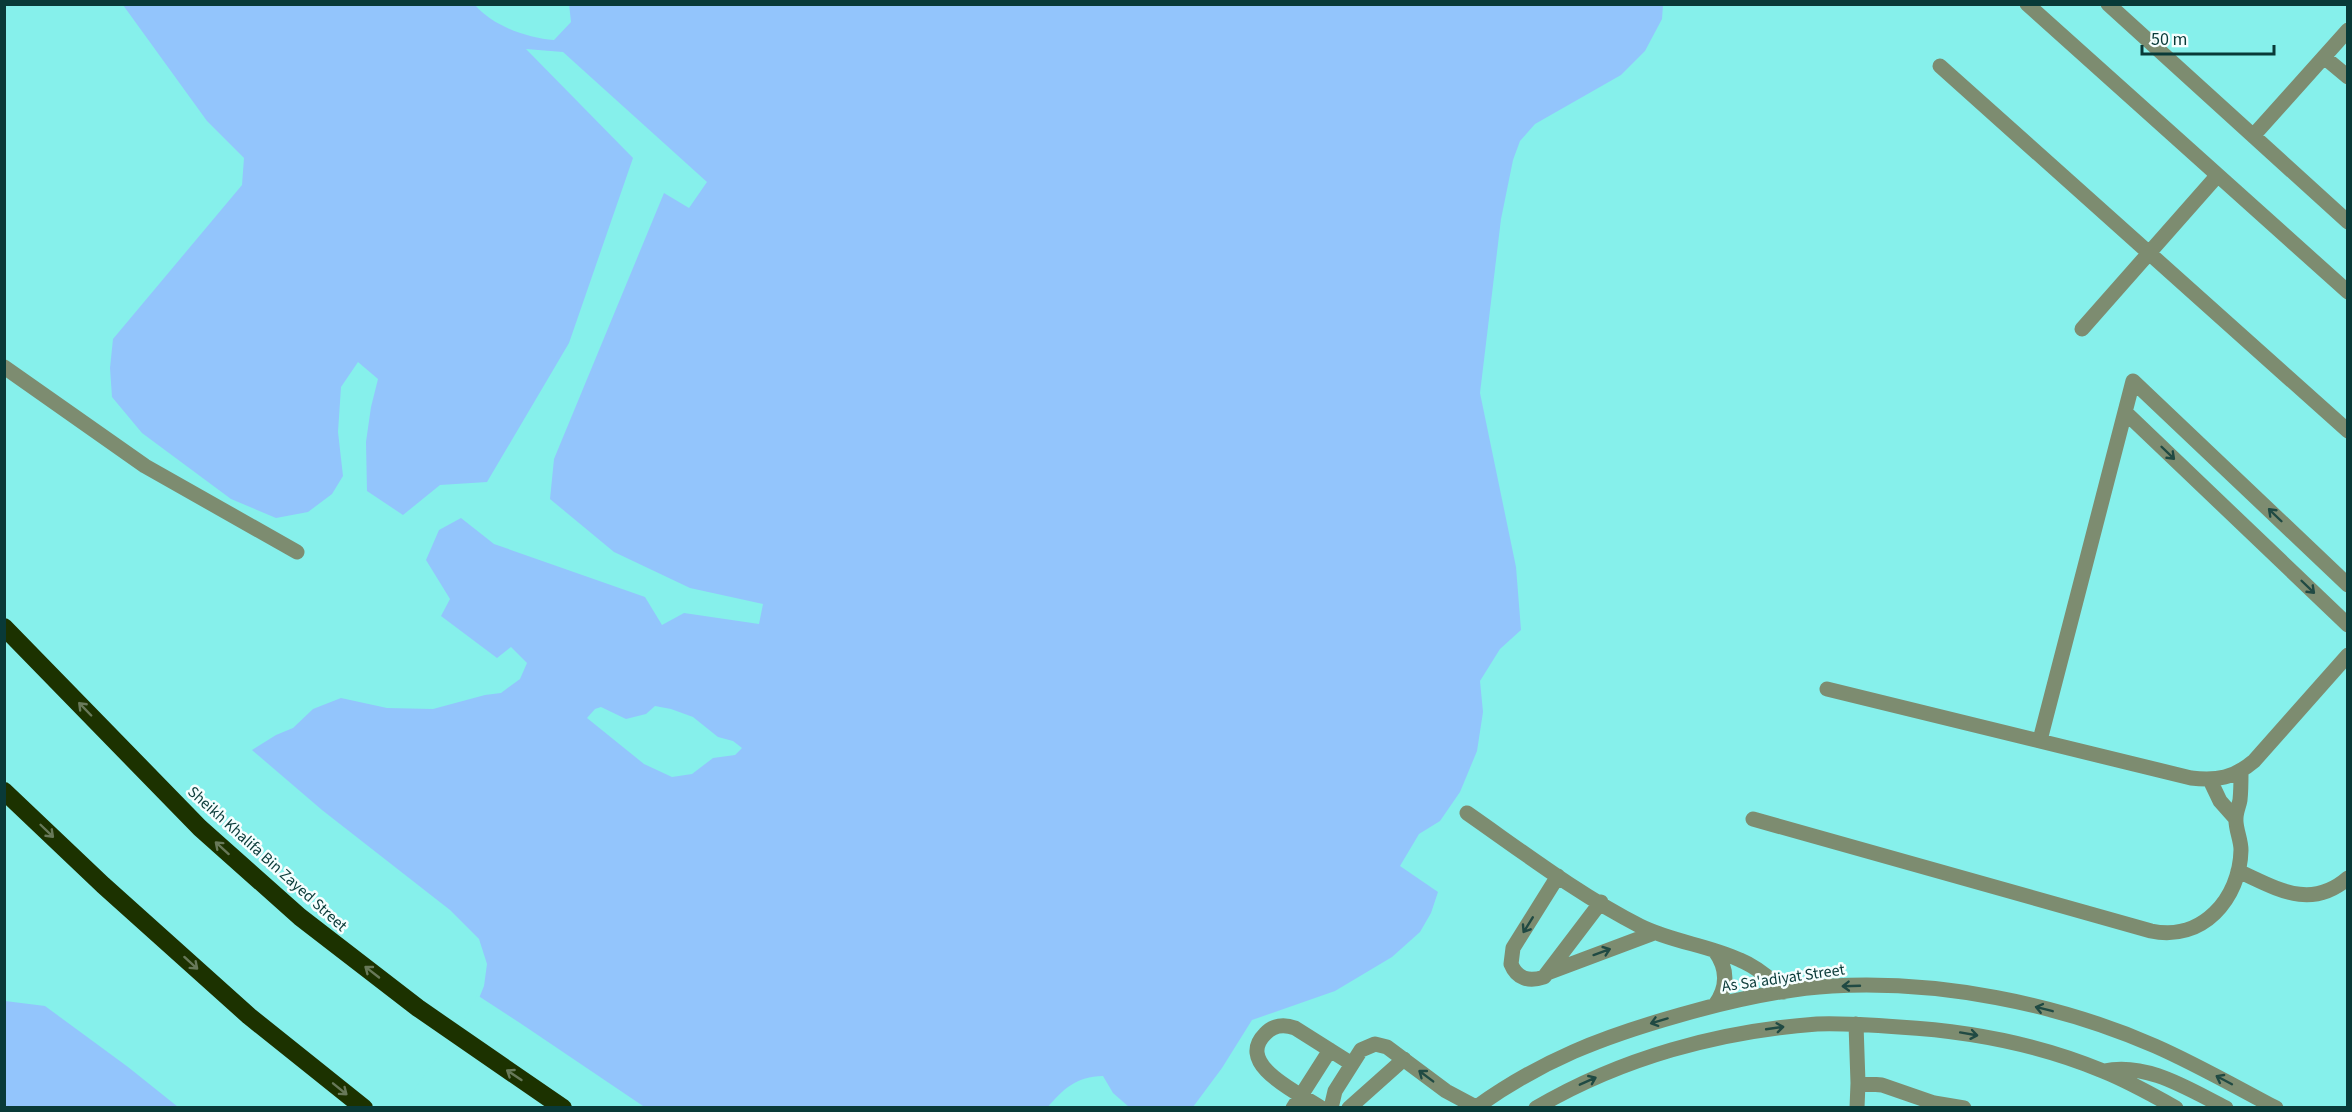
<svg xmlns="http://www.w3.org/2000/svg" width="2352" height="1112" viewBox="0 0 2352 1112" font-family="'Source Sans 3',sans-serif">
<rect width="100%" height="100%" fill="#86f0eb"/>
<path fill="#93c5fc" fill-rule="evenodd" d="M569,4L1663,5L1662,19L1645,51L1621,75L1535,124L1520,141L1513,160L1501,219L1480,393L1516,567L1521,630L1500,649L1480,681L1483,712L1477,751L1460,792L1440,821L1419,834L1400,866L1438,892L1431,913L1420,932L1392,957L1335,991L1252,1020L1222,1068L1193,1107H1129L1113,1093L1103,1076C1076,1077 1064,1088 1047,1108L405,1107L475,1008L484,986L487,964L479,939L450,910L322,810L252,750L276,735L293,728L313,709L341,698L387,708L433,709L485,695L501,693L520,679L527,663L511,647L497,658L441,616L450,599L426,560L439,530L461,518L494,544L645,597L662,625L684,613L759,624L763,604L690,588L614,552L550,499L554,459L664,193L689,208L707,182L563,52L526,49L633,158L569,343L487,482L440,485L403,515L367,491L366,442L371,407L378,379L358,362L341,387L338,432L343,476L332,494L308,512L276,518L231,499L142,433L112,397L110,368L113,339L242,185L244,158L207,121L123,5H475C493,26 527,38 554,40L571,22ZM655,706L671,709L693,717L718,737L733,741L742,748L735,755L713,758L692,774L672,777L644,764L587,718L595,709L601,707L626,719L646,714Z
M5,1001L45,1006L128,1067L178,1107H5Z"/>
<path fill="#86f0eb" d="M477,995L520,1023L646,1108L402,1107L469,1012Z"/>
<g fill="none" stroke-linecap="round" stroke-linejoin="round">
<path stroke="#7d8c70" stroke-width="15" d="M2027,4L2348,292
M2108,4L2348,222
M2324,57L2348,77
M1940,66L2348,431
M2253,136L2348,30
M2082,329L2217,176
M4,367L145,466L297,552
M2125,412L2348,625
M1827,689L2191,778C2217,781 2234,778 2254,761L2348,655
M2040,740L2133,381L2348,585
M2210,780L2220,801L2236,819
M1467,813C1523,852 1579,895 1640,926C1672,942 1708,945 1740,960C1757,967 1771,979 1784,992
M1753,819L2151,931C2202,942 2240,899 2241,850C2241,839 2235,828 2236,818C2236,812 2239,806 2240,800C2241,791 2241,781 2241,772
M2238,871C2276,888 2310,911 2348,878
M1558,876L1513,948L1511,964C1517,979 1529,982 1544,977L1601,902
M1550,972L1654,933
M1715,1005C1728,987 1728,969 1715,951
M1856,1024L1858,1083L1857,1108
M2104,1071C2147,1062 2188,1089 2226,1108
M1858,1083L1882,1085L1934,1103L1964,1108
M1293,1108L1330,1050
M1321,1108C1301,1094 1234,1065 1265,1034C1273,1025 1284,1024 1295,1028L1352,1064
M1331,1108L1335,1091L1361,1050L1375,1044L1387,1047L1446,1091L1476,1107
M1349,1108L1404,1059
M1475,1108C1542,1060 1602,1037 1680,1015C1729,1001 1781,989 1832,986C1938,980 2057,1003 2155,1046C2196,1064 2236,1087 2276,1108
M1536,1108C1621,1058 1719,1031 1817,1024C1845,1023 1872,1025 1899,1027C1969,1031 2038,1044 2103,1071C2128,1081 2153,1095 2176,1108"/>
<path stroke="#1c3200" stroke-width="18" d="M4,627L200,828L300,917L418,1008L563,1108
M4,791L103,885L249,1016L364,1108"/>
</g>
<defs><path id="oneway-shaft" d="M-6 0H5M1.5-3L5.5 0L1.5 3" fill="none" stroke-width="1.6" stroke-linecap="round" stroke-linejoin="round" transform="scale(1.5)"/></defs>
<g stroke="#204a43">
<use href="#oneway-shaft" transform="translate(2168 453) rotate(44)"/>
<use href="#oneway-shaft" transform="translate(2275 515) rotate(-136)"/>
<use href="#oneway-shaft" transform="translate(2308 587) rotate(44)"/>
<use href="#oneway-shaft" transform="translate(1528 925) rotate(122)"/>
<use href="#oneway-shaft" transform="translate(1602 952) rotate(-20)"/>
<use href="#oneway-shaft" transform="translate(1851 986) rotate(178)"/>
<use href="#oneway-shaft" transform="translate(2044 1009) rotate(-166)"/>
<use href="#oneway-shaft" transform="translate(1659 1021) rotate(163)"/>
<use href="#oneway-shaft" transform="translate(1775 1028) rotate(-8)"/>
<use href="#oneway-shaft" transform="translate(1969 1034) rotate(10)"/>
<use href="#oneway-shaft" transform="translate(1426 1076) rotate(-143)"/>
<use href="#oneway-shaft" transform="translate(2224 1080) rotate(-152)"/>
<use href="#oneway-shaft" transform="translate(1588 1081) rotate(-24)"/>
</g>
<g stroke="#687959">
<use href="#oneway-shaft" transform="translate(85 709) rotate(-134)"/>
<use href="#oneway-shaft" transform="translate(47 831) rotate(44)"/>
<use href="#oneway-shaft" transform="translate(222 848) rotate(-138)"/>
<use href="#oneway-shaft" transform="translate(191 963) rotate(42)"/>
<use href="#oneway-shaft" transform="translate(372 972) rotate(-142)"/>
<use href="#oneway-shaft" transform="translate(514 1075) rotate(-146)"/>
<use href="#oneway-shaft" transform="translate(340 1089) rotate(39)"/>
</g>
<g text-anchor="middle" stroke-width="5" stroke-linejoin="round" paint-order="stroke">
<g font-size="16" fill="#093a38" stroke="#f5fefe">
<text transform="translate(268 858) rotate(42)" y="6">Sheikh Khalifa Bin Zayed Street</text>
<text transform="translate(1783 977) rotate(-8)" y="6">As Sa'adiyat Street</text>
</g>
</g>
<rect width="2352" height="1112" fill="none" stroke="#093a38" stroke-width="12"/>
<path d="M2142 45v9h132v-9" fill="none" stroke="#093a38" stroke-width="3"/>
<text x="2151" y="45" font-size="18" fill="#093a38" stroke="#f5fefe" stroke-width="4.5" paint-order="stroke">50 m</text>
</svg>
